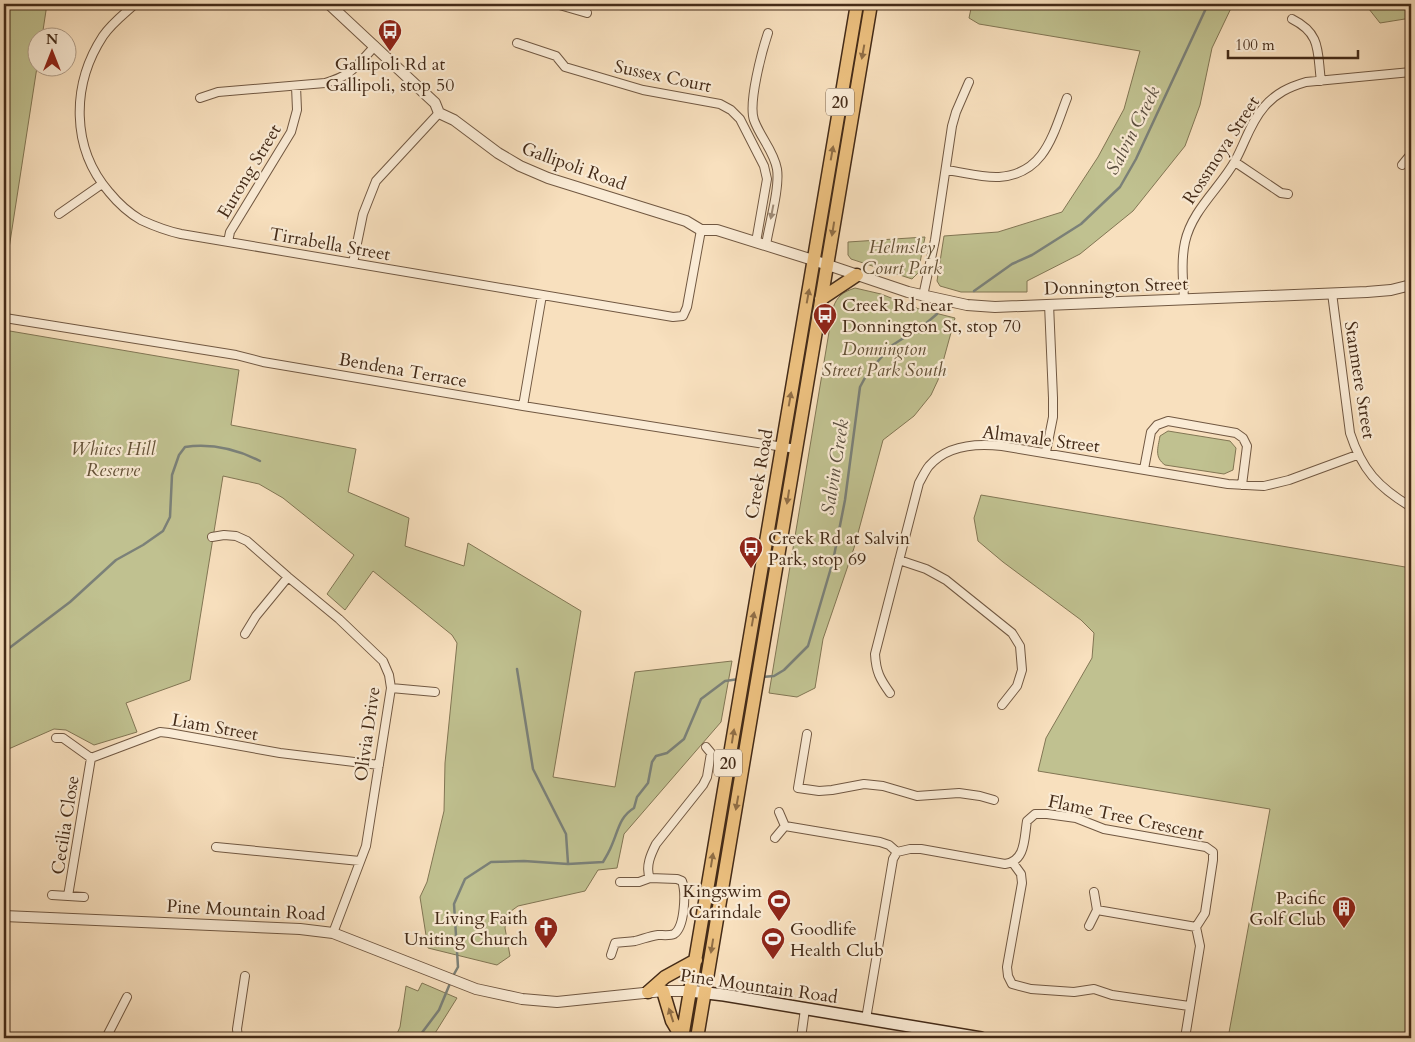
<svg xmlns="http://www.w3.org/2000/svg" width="1415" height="1042" viewBox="0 0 1415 1042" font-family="Cardo,serif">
<rect width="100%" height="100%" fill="#f8e0be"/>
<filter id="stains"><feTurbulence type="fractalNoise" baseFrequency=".004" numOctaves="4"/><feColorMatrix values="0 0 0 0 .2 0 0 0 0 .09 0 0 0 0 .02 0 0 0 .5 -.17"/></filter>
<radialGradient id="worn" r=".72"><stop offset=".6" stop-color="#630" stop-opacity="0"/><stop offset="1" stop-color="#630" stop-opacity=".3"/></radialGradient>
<path fill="#c0c190" stroke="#827654" d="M4,4H47L42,37L38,38L37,67L4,281Z
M972,4H1233L1212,48L1200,105L1185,146L1133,211L1080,254L1027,281V292H961L940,286L937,281L944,236L998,232L1062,212L1098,157L1124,109L1140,51L979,24L969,18Z
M1365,4H1411V18L1380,23Z
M925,237L918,273L912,279L851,259L848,255V242Z
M855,288L881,294L919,309L955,318L938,380L931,395L914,416L883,440L854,548L823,639L815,688L797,697L769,693L833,308C837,296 843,292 855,288Z
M4,330L239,370L231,425L356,449L348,492L409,518L405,546L464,566L468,543L581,611L553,777L615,787L635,672L732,661L721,722L624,834L617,868L598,870L585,891L518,906L507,914L505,928L510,956L497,965L428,948L420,897L427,882L444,811L445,763L457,643L452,635L373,571L345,610L327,594L354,555L283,498L259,484L223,476L190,680L126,703L137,732L94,745L66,730L54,729L4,751Z
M1168,431L1230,441L1236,448L1233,470L1224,474L1165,465C1154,457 1158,448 1160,436Z
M981,495L1411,568V1038H1228L1270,809L1038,771L1046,738L1092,658L1094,633L1081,620L1003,562L978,541L974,518Z
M422,983L457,998L432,1038H395L400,1027L406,986L418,991Z"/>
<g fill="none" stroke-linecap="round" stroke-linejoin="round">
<path stroke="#7b8179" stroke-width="2.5" d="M974,291L1012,264L1032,255L1081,224L1120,187L1136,159L1208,4
M4,652L70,602L116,560L143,545L163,531L170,517L172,475L179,455L185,447C212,443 236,449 260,461
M517,669L533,769L566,834L568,863
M762,677L774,676L784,670L808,646L833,561L845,500L860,387L867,374L891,346L924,325L937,314
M453,976L458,967L454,904L465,879L491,862L524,861L568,864L603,862C606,857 609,852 611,847C618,832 619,817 634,808L637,797L648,783L652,762L656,756L667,753L684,739L701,699L725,681L739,679
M418,1038L439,1010L451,981"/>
<g stroke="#715842" stroke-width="10">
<path id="minor" d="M135,4C124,14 111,24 103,36C71,85 71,148 109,192C118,203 129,213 141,220C154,226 167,231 181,234L673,317L683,316L687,307L701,230
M556,4L587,13
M1292,19C1322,34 1317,52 1321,81
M517,43L556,56L565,67L643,90L720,104L731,110L740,119L764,166L767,179L756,242
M200,98L218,92L325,83C353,75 356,66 375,46
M1235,162L1281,193L1288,194
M1402,165L1411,154
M946,170C962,172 982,178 999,177C1045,174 1053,134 1067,98
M59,214L102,184
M228,242L230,232L291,132L297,110L296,86
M766,245C769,225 780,188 777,169C774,151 760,137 754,120C748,103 762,51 768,33
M353,263L363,214L376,181L439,113
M1332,293L1350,433C1362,470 1378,487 1411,507
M923,296L935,240L952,126L956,112L969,82
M1184,299C1183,280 1181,260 1185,242C1192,210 1220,188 1235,161C1245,143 1250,123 1264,107C1276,93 1289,87 1306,82L1411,72
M5,318L236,355L263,362L523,406L796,449
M523,406L542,295
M1046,452L1053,417V398L1049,304
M1144,469L1151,432L1157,425L1168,421L1236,433L1243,438L1247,446L1242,485
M212,537L224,535L236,536L247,541L288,577L339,619L383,661L389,675L391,688L366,846L333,933
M899,560L926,569L946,580L1012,633L1020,646L1022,670L1017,686L1002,705
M245,634L256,616L288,577
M391,688L435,692
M890,693C880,679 876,672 875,654L919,483C922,478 925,471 929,466C947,445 976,443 1002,446L1228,484L1264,486L1289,480L1357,455
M807,734L798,788L819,791L832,790L864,784L883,786L917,796L959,793L980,796L994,800
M56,738H63L91,758L160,732L169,733L280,753L379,765
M785,826L880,842L889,845L897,852
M775,838L785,826L779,812
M216,847L360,861
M1013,863L1021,874L1022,883L1007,967L1008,976L1012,984L1031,989L1074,992L1094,989L1112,995L1189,1006
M620,882H639L650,878
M52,895L84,897
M68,896L91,758
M1097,910L1196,927
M1089,926L1097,910L1094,892
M611,955L615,943C622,942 629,942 635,941C643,939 650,936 658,935C663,935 670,936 674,934C685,927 686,892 682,881L677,879L650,878C645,867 651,854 656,844L703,785L707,777L711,753L706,747
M866,1019L893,859L897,852L910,849H921L1005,864C1026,861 1024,838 1027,821L1035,814H1047L1076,818L1104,829L1206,847L1213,852V860L1205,913L1196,927L1200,946L1185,1038
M106,1038L127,997
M238,1038L237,1029L245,976
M801,1038L805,1009"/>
</g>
<g stroke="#715842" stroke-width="12">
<path id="tertiary" d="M329,4L435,103L439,113L454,120L498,153L520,166L548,178L686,221L701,230H717L813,260L908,292L967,305L995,307L1367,292L1391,290L1411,285
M4,916L300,929L333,933L476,989L522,999L557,1002L663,991H690"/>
</g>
<g stroke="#442b18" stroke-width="14">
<path id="secondary" d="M690,991L724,995L981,1038"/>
</g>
<g stroke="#442b18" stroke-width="15">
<path id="primary" d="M821,299L857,275
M663,991L672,1021L682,1038
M648,992L665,977L696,960
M682,1038L857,4
M697,1038L871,4"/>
</g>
<use href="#minor" stroke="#faebd5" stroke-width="8"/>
<use href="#tertiary" stroke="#faebd5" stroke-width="10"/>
<use href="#secondary" stroke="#faebd5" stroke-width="11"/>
<use href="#primary" stroke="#ecc07f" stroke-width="12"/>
</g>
<defs><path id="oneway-solid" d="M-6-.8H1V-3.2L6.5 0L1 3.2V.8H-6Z" transform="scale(1.25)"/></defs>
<g fill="#906e46">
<use href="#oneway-solid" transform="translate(863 52) rotate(100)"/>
<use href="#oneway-solid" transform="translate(832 153) rotate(-80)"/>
<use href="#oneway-solid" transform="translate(833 229) rotate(99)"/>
<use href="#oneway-solid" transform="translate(808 296) rotate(-80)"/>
<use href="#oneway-solid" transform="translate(790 399) rotate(-80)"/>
<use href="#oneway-solid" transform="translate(788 497) rotate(99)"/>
<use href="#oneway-solid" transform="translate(753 619) rotate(-80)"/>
<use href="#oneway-solid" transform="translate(733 736) rotate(-81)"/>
<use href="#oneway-solid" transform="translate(737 803) rotate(100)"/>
<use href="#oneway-solid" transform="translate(712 860) rotate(-81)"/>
<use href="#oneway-solid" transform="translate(712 946) rotate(99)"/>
<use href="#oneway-solid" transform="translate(671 1015) rotate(-108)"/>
</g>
<use fill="#9f8b76" href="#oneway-solid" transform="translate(772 212) rotate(101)"/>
<defs>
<g id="bus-pin" transform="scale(1.25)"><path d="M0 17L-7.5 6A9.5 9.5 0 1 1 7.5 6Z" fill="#8f2418" stroke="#faebd5"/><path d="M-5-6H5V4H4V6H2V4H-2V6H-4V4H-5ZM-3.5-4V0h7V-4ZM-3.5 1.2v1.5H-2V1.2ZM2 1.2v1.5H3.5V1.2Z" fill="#fff"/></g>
<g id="stadium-pin" transform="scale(1.25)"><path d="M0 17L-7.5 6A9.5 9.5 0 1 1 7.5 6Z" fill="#8f2418" stroke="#faebd5"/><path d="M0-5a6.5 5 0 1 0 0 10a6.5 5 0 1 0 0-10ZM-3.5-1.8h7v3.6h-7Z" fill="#fff"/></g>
<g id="building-pin" transform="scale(1.25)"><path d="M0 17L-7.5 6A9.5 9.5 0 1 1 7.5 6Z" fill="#8f2418" stroke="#faebd5"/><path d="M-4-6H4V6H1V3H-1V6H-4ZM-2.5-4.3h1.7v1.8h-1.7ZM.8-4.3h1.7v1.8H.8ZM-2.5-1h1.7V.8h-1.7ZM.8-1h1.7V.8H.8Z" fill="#fff"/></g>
<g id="church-pin" transform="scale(1.25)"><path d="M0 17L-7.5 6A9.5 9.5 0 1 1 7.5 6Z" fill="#8f2418" stroke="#faebd5"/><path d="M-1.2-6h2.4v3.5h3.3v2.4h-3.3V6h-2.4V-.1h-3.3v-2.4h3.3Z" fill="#fff"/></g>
</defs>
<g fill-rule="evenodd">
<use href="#bus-pin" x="390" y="31"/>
<use href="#bus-pin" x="825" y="315"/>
<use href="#bus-pin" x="751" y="548"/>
<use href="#stadium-pin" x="779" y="901"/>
<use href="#building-pin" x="1344" y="908"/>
<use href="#church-pin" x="546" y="928"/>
<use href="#stadium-pin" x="773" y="939"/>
</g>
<g text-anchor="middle" stroke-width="4.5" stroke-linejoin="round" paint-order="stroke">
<g fill="#faebd5" stroke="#7b6551" stroke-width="1">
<rect x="826" y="88.5" width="28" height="27" rx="4"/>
<rect x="714" y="749.5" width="28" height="27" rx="4"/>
</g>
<g font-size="16" font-weight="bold" fill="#442b18">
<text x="840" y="108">20</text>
<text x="728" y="769">20</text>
</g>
<g font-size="18" fill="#442b18" stroke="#faebd5" text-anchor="start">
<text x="390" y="70" text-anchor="middle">Gallipoli Rd at<tspan x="390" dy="21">Gallipoli, stop 50</tspan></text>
<text x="842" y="311">Creek Rd near<tspan x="842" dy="21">Donnington St, stop 70</tspan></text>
<text x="768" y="544">Creek Rd at Salvin<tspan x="768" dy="21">Park, stop 69</tspan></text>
<text x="762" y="897" text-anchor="end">Kingswim<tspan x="762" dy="21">Carindale</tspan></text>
<text x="1326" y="904" text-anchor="end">Pacific<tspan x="1326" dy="21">Golf Club</tspan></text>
<text x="528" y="924" text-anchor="end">Living Faith<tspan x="528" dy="21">Uniting Church</tspan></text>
<text x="790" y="935">Goodlife<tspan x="790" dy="21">Health Club</tspan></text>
</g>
<g font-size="18" fill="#442b18" stroke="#faebd5">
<text transform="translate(663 76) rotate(12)" y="6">Sussex Court</text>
<text transform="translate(1221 150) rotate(-57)" y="6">Rossmoya Street</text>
<text transform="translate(574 166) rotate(20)" y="6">Gallipoli Road</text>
<text transform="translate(249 171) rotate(-59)" y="6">Eurong Street</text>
<text transform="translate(330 244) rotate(10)" y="6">Tirrabella Street</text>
<text transform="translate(1116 286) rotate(-2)" y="6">Donnington Street</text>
<text transform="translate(403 370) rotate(10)" y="6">Bendena Terrace</text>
<text transform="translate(1360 380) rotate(81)" y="6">Stanmere Street</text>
<text transform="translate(1041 439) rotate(7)" y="6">Almavale Street</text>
<text transform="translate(759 474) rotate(-80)" y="6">Creek Road</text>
<text transform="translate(215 727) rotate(10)" y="6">Liam Street</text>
<text transform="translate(367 734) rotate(-82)" y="6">Olivia Drive</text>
<text transform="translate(1126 817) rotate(12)" y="6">Flame Tree Crescent</text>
<text transform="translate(65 825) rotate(-81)" y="6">Cecilia Close</text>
<text transform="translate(246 910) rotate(3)" y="6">Pine Mountain Road</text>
<text transform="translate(759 986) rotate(8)" y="6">Pine Mountain Road</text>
</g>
<g font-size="18" font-style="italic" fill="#635036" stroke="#faebd5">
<text x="902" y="253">Helmsley<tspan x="902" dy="21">Court Park</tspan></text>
<text x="884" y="355">Donnington<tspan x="884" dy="21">Street Park South</tspan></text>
<text x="113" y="455">Whites Hill<tspan x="113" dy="21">Reserve</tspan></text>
</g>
<g font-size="19" font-style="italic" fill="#5b4f40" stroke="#faebd5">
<text transform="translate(1132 130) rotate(-63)" y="7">Salvin Creek</text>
<text transform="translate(834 467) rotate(-81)" y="7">Salvin Creek</text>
</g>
</g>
<rect width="1415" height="1042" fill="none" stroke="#f8e0be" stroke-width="20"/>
<rect x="5" y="5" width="1405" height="1032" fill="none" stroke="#442b18" stroke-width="2.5"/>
<rect x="10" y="10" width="1395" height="1022" fill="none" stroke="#442b18"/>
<g transform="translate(52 52)"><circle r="24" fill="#faebd5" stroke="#b19e89"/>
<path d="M0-4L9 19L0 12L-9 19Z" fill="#8f2418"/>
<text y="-8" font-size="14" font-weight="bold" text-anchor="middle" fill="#442b18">N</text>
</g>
<path d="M1228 50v8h130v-8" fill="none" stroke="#442b18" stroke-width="2.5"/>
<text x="1235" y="50" font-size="15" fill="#442b18" stroke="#faebd5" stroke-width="4" paint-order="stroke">100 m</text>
<rect width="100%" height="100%" filter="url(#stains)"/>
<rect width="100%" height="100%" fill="url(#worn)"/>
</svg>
